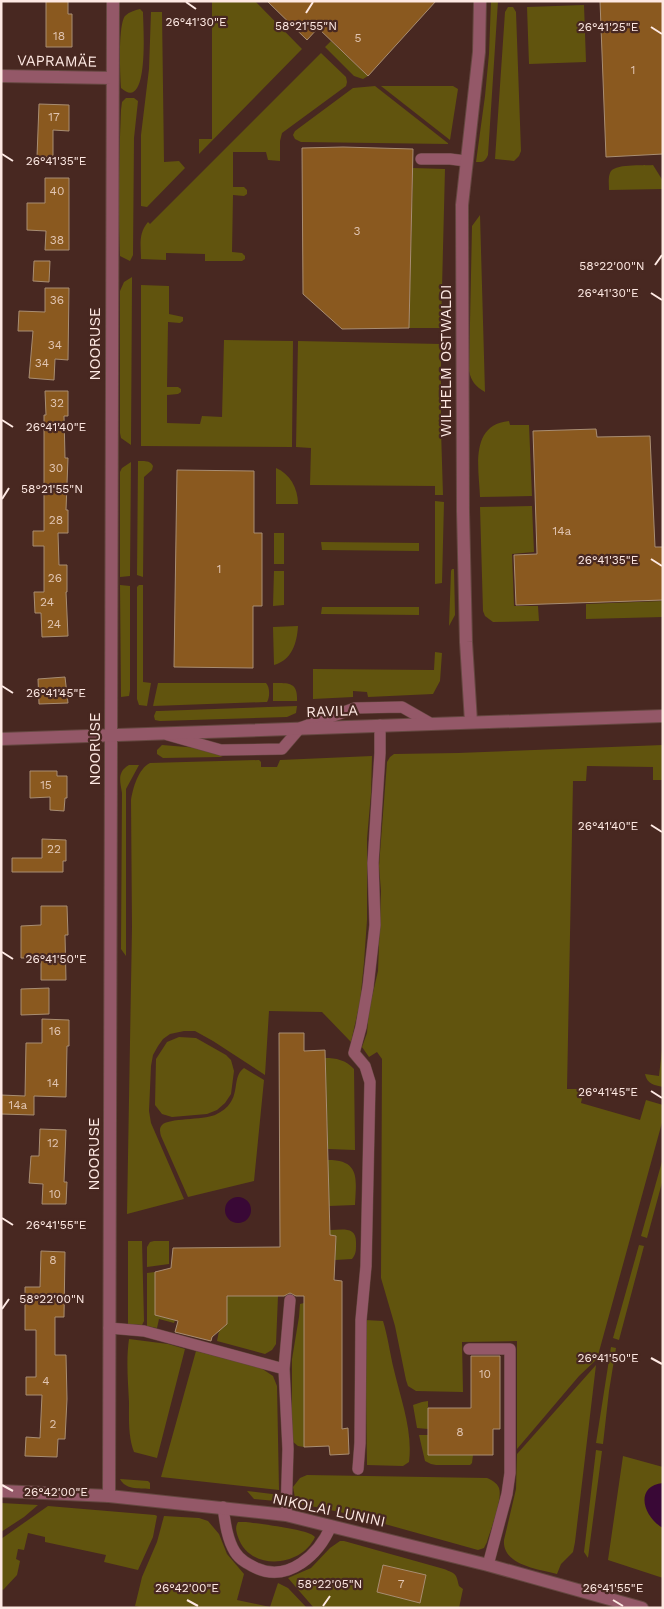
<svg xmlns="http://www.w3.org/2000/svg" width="664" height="1609" viewBox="0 0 664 1609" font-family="'Work Sans',sans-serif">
<rect width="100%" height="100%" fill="#482821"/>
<path fill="#61540e" d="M212,1H255L302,49L199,154V139H212Z
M491,1H498L488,155C485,162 483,162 476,162L485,96L489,54Z
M584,5L586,62L529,64L527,7Z
M508,7H513L516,12L521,151L519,156L514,161L495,159L505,12Z
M140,9L143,12C143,23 150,114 121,88C120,75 118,25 125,16C129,12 135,10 140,9Z
M151,12H162L164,162L179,161L185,168L147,207L141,206V135L149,69Z
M331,41L368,76L363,79L354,76L325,47Z
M321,53L346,77L347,82L346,86L282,133L280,141V161L268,160L266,152H233V187H244L247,190V194L244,196L233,195L232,252L242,253L245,256V259L242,261H205V254L166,253V260L141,259C141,245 138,234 148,222L150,224Z
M375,86L449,144L301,142L295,139L293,135L295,131L353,88Z
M381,86H453L458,89L450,140Z
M126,98H134L138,101L134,138L133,255L130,261L120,256C118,207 119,158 121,110L122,102Z
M653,165L663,181V189L609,190C609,185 608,178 610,173C613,163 643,166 653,165Z
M413,168L445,169L441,328H409Z
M480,215L485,392C476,387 471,381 469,371L472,226Z
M132,277V283L131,445L121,438L120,433V291L124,282Z
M141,285L169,286V314L183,317V321L180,323L168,322L167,387H178L181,389V392L178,394L167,395V423L200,424L202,416L222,417L224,340L293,341L292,447L141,446Z
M298,341L441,344V430L443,495H435V486L310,485L311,448L296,447Z
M509,421L510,425H529L532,496L480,497C479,469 469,425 509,421Z
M138,461C144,461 150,460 153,466L152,470L144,477L143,577L137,575Z
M131,462L130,576L120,577V472L122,468Z
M276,468C290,474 298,488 298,504H276Z
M435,501L444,502L442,583L435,584Z
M532,506L534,552L512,554L514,606H538L539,621L493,622L485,616L483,611L480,507Z
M274,533H284V564H274Z
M321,542L419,543V551L322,550Z
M452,569H454L455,615L449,626L451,571Z
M274,571H284V605L273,606Z
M120,585L130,586V690L129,696L121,697Z
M139,585H143V682L151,683L147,706L139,705L137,699V587Z
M663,601V617L586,619V604Z
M322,607H419V615L321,614Z
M298,626C297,643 292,660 274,665L273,627Z
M435,652L442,653L440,681L433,694L368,697L367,692L353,691V697L313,699V669L434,670Z
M158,683H266C270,687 270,697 267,702H265L153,706Z
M273,683C289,683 298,682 297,701H273Z
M297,706L296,713L287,717L160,721L155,720L154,716L156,711H159Z
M162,745L198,748L226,755L220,757L163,758L157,754V750Z
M663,745V780H653V767L587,766L586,781H573L567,1089H584L581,1103L640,1120L646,1100L663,1105V1119L597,1359L579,1376L517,1449V1341L462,1342L463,1392L416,1391L408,1386L406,1380L395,1326L381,1278L382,1059L377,1052L369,1057L362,1047L367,1033L369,1010L378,971L381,891L379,866L387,762L390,757L394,754L458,753Z
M372,756L371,793L367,839V920L364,962L360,1002L351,1042L322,1012L269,1011L265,1075L213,1041L195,1031H184L170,1034L163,1039L158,1046L153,1055L151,1066L149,1111L151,1123L184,1199L127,1214L132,927L131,800C133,788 138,769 150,763L259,760L261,762V767H277L280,760Z
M129,765H139L126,789V956L121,949L122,793C120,781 117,772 129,765Z
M179,1037L196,1038L226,1055L231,1060L234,1071L231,1094L225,1103L217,1110L207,1114L172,1117L162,1114L155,1105L156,1059L167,1042Z
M663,1041V1087C654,1085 647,1084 645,1074L659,1076Z
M325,1058C336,1058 346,1060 354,1069L355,1150L328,1149Z
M244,1068L264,1080L254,1181L188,1197L161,1136C160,1132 159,1128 162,1125C168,1118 203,1120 215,1115C245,1101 229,1079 244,1068Z
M663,1158V1179L647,1238L641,1236Z
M328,1160C361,1160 356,1180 355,1205L329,1206Z
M330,1230C343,1230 357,1226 356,1244C356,1251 356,1254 352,1259L335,1260L336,1236L330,1235Z
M128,1241H142L144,1321L142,1325L128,1324Z
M154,1241H169V1264L147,1267V1247L150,1242Z
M639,1245L644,1246L619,1340L613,1338Z
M155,1272V1315L175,1320L174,1323L159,1319L157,1328L147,1326V1273Z
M227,1296H278L276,1344L272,1350L265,1354L217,1341L219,1331L227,1324Z
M304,1303V1447L298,1446L292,1441V1359L299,1317L300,1304Z
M365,1320L383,1321C388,1337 390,1354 394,1370C401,1400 413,1431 409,1462L403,1466L367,1465Z
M129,1339L168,1344L185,1349L157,1458L134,1452C128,1436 129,1419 129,1402C128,1381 126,1360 129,1339Z
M611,1347L616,1348L609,1391L603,1444L596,1443Z
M196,1351L261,1368L273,1376L277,1386L279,1490L161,1477Z
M596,1365L575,1542L573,1552L561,1564L557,1574C538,1569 502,1565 504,1540L516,1489L517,1454Z
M428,1401V1429L417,1428L413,1405L422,1402Z
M419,1435H428V1455H473L472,1463L470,1465H436L431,1464L425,1461Z
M596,1450L602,1451L588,1558L584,1552Z
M623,1456L663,1467V1578L608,1560Z
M307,1475L487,1478C492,1480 497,1483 499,1488C503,1499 490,1531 487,1542L484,1548L478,1550L349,1514L301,1504L295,1498L293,1487L300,1478Z
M120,1479L148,1481L150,1483V1489C138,1488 126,1490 120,1479Z
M247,1491L280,1495V1498L276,1501L254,1499Z
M1,1503L38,1505L24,1517L1,1532Z
M48,1506L155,1515L157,1516L153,1537L138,1570L104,1562L106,1555L45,1542V1537L28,1533L24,1550L18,1549L16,1559L20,1561L17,1575L3,1590L1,1588V1539Z
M164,1516L199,1518L208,1521L219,1534L227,1554L244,1574L237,1600L270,1607L278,1583L288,1588L307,1608H143L135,1606L142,1577L157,1542Z
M238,1522H246C259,1524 309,1529 315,1537C301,1568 249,1571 238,1537C236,1531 235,1527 238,1522Z
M340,1541H344L444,1569C456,1574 456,1573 459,1586L463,1589L459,1608H314L288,1578L311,1568L330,1548Z"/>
<path fill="#390836" d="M225 1210a13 13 0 1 1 26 0a13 13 0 1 1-26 0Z
M663,1483V1528C643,1517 634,1486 663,1483Z"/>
<path fill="#8a591f" stroke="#a88d72" d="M46,1H68V14H72V47H46Z
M267,1H436L368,76L318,28L307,40Z
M600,1H663V154L606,157Z
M39,104L69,105V131L53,130V157H37Z
M343,147L413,149L409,328L342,329L303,294L302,148Z
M45,178H69V250H45L46,231L27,230V203H45Z
M34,261H50L49,282L33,281Z
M45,288H69L68,360L55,359L54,380L29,378L33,331H18L19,311L45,312Z
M45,391H68V416H64L65,458H68L66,510H68V533H58L59,565H67V592H66L68,636L42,637L41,613H35L34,592H44V546H33V531H44V415H46Z
M596,429L597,437L650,436L655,547H663V600L516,605L514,555L537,554L533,431Z
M177,470L254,471V533H262V606H253V668L174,667Z
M65,677L68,703L39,704L38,679Z
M30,771H57V776H67V798H65L64,811L50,810V797L30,798Z
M42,839L66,840V861H63V872H12V858H42Z
M41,906H67L68,935H65L66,980H41V958H21V926L41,925Z
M49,988V1014L21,1015V989Z
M42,1019L69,1020V1046H67L66,1097L34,1096V1115L1,1114V1095L25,1096L26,1043H42Z
M279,1033H304V1051L325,1050L330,1235L336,1236L334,1280L342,1281V1429L348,1428L349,1454L330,1455L329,1446L304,1447V1296H296L290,1293L284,1296H227V1324L212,1337L211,1341L175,1332L178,1321L155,1315V1272L171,1268L173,1248L280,1247Z
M40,1129L66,1130L64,1182H67L66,1204H42L43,1184L29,1183L31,1156H39Z
M41,1251L65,1252L64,1317H55V1355H66L67,1399L65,1439H58L57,1457L25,1456L26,1437L40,1438L42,1395H26V1377H36V1330H25V1287H40Z
M471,1356H500V1429H493V1455H428V1408H471Z
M383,1565L426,1575L420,1603L377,1592Z"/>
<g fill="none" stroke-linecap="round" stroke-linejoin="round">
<g stroke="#654740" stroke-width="12">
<path id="service" d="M421,159H450L466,161
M168,735L221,750L282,749L300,728L355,708L402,707L430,723
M109,1328L144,1331L284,1369
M469,1349H510V1473L507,1494L488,1565
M358,1469L360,1443L361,1320L366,1266L370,1082L365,1066L354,1053L361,1027L368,987L375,925L373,863L380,753V725
M223,1507C225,1522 227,1539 235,1552C240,1560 248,1564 256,1568C289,1583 319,1554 331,1526
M286,1515L288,1449L284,1369L290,1300"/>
</g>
<g stroke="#654740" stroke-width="14">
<path id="minor" d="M1,76L112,78
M471,722L466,642L463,511L462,205L479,52L480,1
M109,1496L113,1"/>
</g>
<g stroke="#654740" stroke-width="14">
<path id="tertiary" d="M1,739L663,716
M1,1491L109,1496L286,1515L488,1565L642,1608"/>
</g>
<use href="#service" stroke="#945868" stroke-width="11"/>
<use href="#minor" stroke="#945868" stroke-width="12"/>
<use href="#tertiary" stroke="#945868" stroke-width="12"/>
</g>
<path fill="none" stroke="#fee9e3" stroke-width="2" d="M186,2L196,9M306,13L313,2M651,27L662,34M2,154L13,161M655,265L662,255M651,293L662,300M2,420L13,427M2,499L9,488M651,559L662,566M2,686L13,693M651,825L662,832M2,952L13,959M651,1091L662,1098M2,1218L13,1225M2,1309L9,1299M651,1358L662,1364M2,1485L13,1491M187,1600L198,1606M613,1600L623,1606M323,1606L330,1596"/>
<g text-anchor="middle" stroke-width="4.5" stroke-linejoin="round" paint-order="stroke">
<g font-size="12" fill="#e1c5b2">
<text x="59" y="40">18</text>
<text x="358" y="42">5</text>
<text x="633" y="74">1</text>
<text x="54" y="121">17</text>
<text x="57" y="195">40</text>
<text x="357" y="235">3</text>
<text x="57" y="244">38</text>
<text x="57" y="304">36</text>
<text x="55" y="349">34</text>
<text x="42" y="367">34</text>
<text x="57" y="407">32</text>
<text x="56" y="472">30</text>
<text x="56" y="524">28</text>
<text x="562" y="535">14a</text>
<text x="219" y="573">1</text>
<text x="55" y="582">26</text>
<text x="47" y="606">24</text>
<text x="54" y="628">24</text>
<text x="46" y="789">15</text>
<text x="54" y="853">22</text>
<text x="55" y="1035">16</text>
<text x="53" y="1087">14</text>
<text x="18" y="1109">14a</text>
<text x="53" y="1147">12</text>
<text x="55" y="1198">10</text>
<text x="53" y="1264">8</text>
<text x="485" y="1378">10</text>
<text x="46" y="1385">4</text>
<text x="53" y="1428">2</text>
<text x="460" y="1436">8</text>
<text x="401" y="1588">7</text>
</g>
<g font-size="15" fill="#fee9e3" stroke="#482821">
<text transform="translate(57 61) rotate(1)" y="5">VAPRAMÄE</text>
<text transform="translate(95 344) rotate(-90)" y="5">NOORUSE</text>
<text transform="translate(446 361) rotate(-90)" y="5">WILHELM OSTWALDI</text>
<text transform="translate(332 711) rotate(-2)" y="5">RAVILA</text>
<text transform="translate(95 749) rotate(-90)" y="5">NOORUSE</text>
<text transform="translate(94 1154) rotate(-90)" y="5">NOORUSE</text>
<text transform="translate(329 1510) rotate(12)" y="5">NIKOLAI LUNINI</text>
</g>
</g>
<g font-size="12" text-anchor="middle" fill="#fee9e3" stroke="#482821" stroke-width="4.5" stroke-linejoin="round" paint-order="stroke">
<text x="196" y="26">26°41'30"E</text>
<text x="306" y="30">58°21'55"N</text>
<text x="608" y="31">26°41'25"E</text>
<text x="56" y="165">26°41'35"E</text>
<text x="612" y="270">58°22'00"N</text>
<text x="608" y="297">26°41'30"E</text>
<text x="56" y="431">26°41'40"E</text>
<text x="52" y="493">58°21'55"N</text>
<text x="608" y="564">26°41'35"E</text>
<text x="56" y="697">26°41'45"E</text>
<text x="608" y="830">26°41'40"E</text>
<text x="56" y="963">26°41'50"E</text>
<text x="608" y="1096">26°41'45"E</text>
<text x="56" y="1229">26°41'55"E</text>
<text x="52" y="1303">58°22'00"N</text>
<text x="608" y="1362">26°41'50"E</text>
<text x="56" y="1496">26°42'00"E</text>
<text x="330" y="1588">58°22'05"N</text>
<text x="187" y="1592">26°42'00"E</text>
<text x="613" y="1592">26°41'55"E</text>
</g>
<rect width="664" height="1609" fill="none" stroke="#fee9e3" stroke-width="5"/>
</svg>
